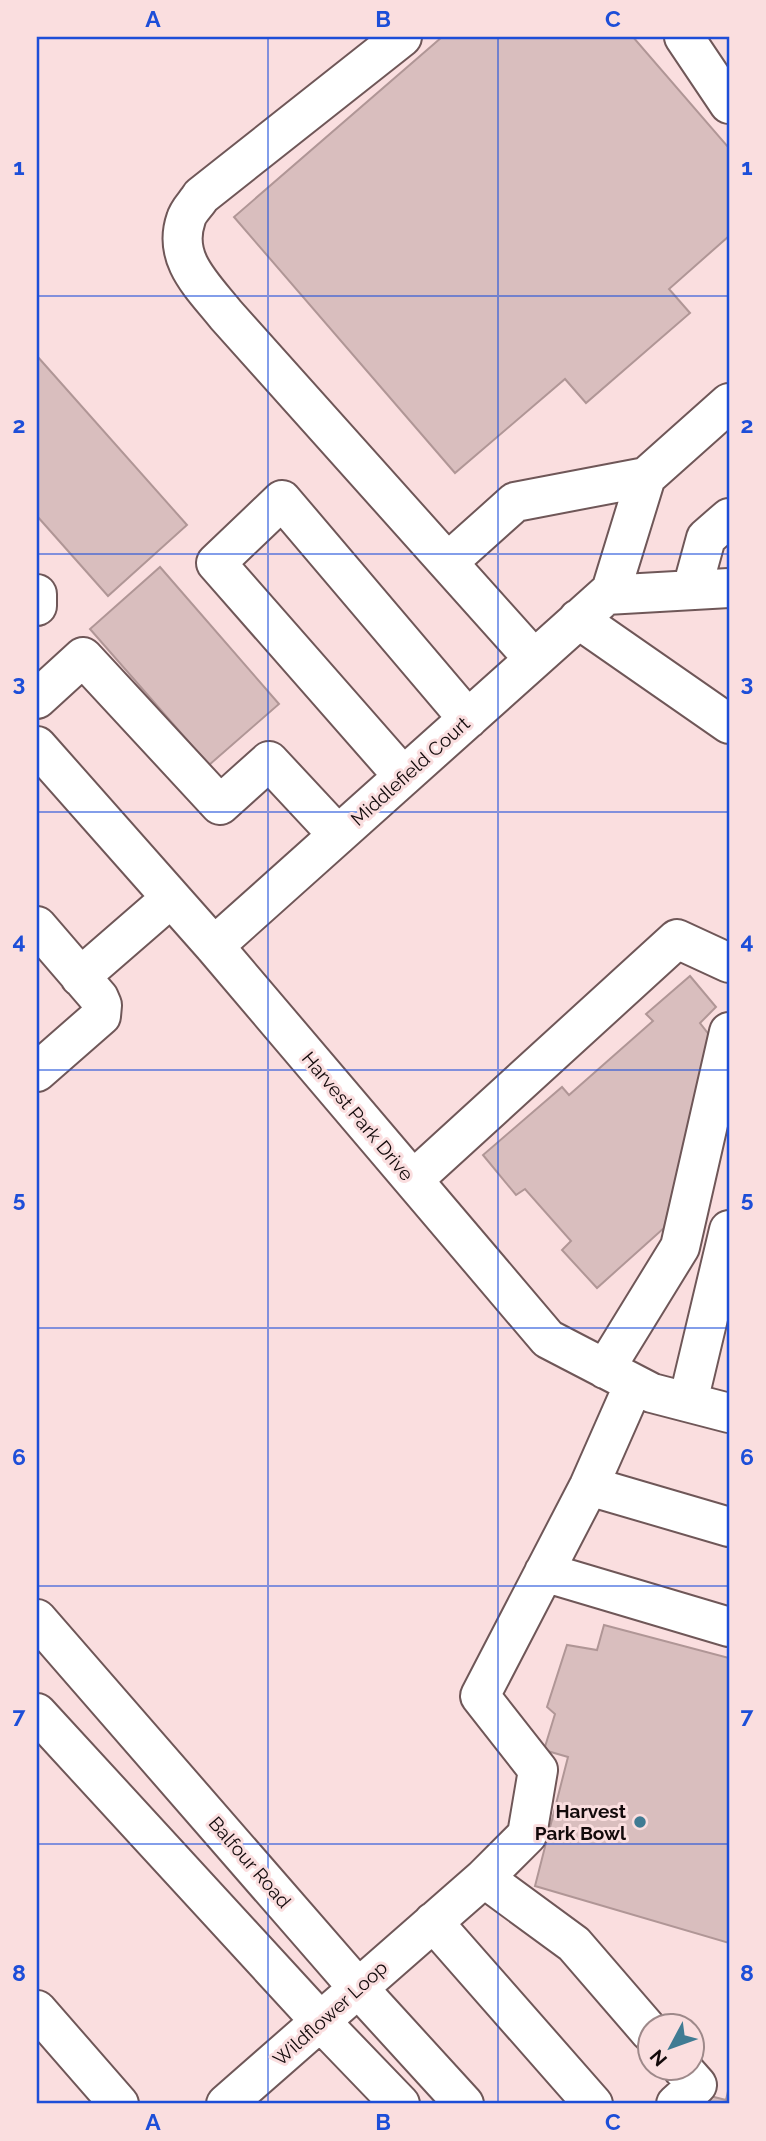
<svg xmlns="http://www.w3.org/2000/svg" width="766" height="2141" viewBox="0 0 766 2141" font-family="Raleway,sans-serif">
<rect width="100%" height="100%" fill="#fadedf"/>
<path fill="#d9bebe" stroke="#b09696" stroke-width="2" d="M442,37H633L729,148V236L669,289L690,313L586,403L565,379L455,473L234,217Z
M37,356L187,525L108,596L37,516Z
M160,567L279,704L209,765L90,629Z
M690,976L716,1007L700,1023L710,1036L664,1228L597,1288L562,1250L571,1241L525,1189L516,1195L483,1155L562,1087L569,1095L653,1021L646,1014Z
M604,1625L729,1658V1943L535,1886L568,1757L544,1750L555,1714L547,1707L567,1645L597,1650Z
M729,2087V2104H708L710,2096L726,2100Z"/>
<g fill="none" stroke-linecap="round" stroke-linejoin="round">
<g stroke="#6f5758" stroke-width="42">
<path id="minor" d="M402,37L201,196C197,203 188,211 186,219C172,259 203,286 226,315L534,659
M684,37L729,104
M646,477L729,403
M448,562L515,502L646,477L610,594
M692,589L706,538L729,518
M37,594V606
M578,619L729,724
M37,699L83,657L220,805L269,761L338,835
M37,746L214,946L548,1339L652,1393L729,1413
M403,776L216,563L282,500L468,719
M37,926L99,998L102,1005L101,1016L37,1072
M214,946L606,595L729,588
M80,977L171,898
M413,1180L677,939L729,963
M605,1369L680,1247L729,1032
M688,1402L729,1230
M589,1486L729,1527
M544,1572L729,1627
M37,1619L359,1989L464,2104
M37,1713L321,2022L400,2104
M484,1878L527,1835L538,1770L480,1696L589,1486L634,1384
M433,1922L593,2104
M37,2010L119,2104
M226,2104L484,1878L574,1944L650,2032
M676,2104L697,2085L682,2068"/>
</g>
<use href="#minor" stroke="#fff" stroke-width="38"/>
</g>
<path fill="none" stroke="#1d4ed8" stroke-width="2" stroke-opacity="0.55" d="M268,37V2104M498,37V2104M37,296H729M37,554H729M37,812H729M37,1070H729M37,1328H729M37,1586H729M37,1844H729"/>
<circle fill="#407b93" stroke="#fadedf" stroke-width="2.5" cx="640" cy="1822" r="7"/>
<g text-anchor="middle" stroke-width="6" stroke-linejoin="round" paint-order="stroke">
<g font-size="19" fill="#130a0b" stroke="#fadedf">
<text transform="translate(410 771) rotate(-42)" y="7">Middlefield Court</text>
<text transform="translate(358 1116) rotate(50)" y="7">Harvest Park Drive</text>
<text transform="translate(250 1862) rotate(49)" y="7">Balfour Road</text>
<text transform="translate(330 2013) rotate(-42)" y="7">Wildflower Loop</text>
</g>
<g font-size="19" font-weight="bold" fill="#130a0b" stroke="#fadedf" text-anchor="end">
<text x="626" y="1818">Harvest<tspan x="626" dy="22">Park Bowl</tspan></text>
</g>
</g>
<rect width="766" height="2141" fill="none" stroke="#fadedf" stroke-width="77"/>
<g transform="translate(671 2047) rotate(229)"><circle r="33" fill="#fadedf" stroke="#9e898a" stroke-width="2"/>
<path d="M0-5L12 26L0 18L-12 26Z" fill="#407b93"/>
<text y="-10" font-size="19" font-weight="bold" text-anchor="middle" fill="#130a0b">N</text>
</g>
<rect x="38" y="38" width="690" height="2064" fill="none" stroke="#1d4ed8" stroke-width="2.5"/>
<g font-size="23" text-anchor="middle" font-weight="bold" fill="#1d4ed8">
<text x="153" y="27">A</text>
<text x="383" y="27">B</text>
<text x="613" y="27">C</text>
<text x="19" y="175">1</text>
<text x="747" y="175">1</text>
<text x="19" y="433">2</text>
<text x="747" y="433">2</text>
<text x="19" y="691">3</text>
<text x="747" y="691">3</text>
<text x="19" y="949">4</text>
<text x="747" y="949">4</text>
<text x="19" y="1207">5</text>
<text x="747" y="1207">5</text>
<text x="19" y="1465">6</text>
<text x="747" y="1465">6</text>
<text x="19" y="1723">7</text>
<text x="747" y="1723">7</text>
<text x="19" y="1981">8</text>
<text x="747" y="1981">8</text>
<text x="153" y="2130">A</text>
<text x="383" y="2130">B</text>
<text x="613" y="2130">C</text>
</g>
</svg>
